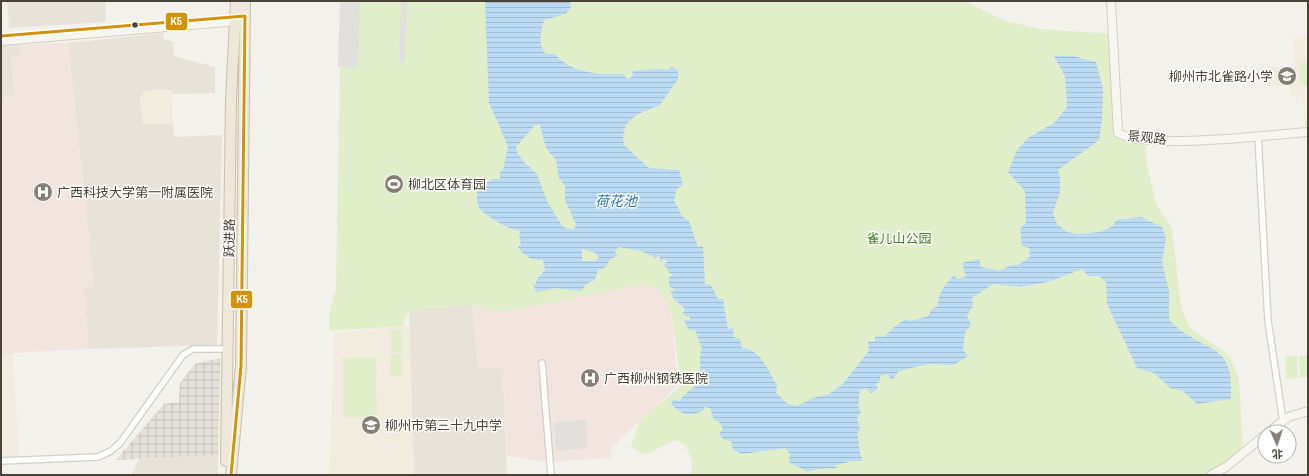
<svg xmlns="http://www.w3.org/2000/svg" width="1309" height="476" viewBox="0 0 1309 476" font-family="'Archivo Narrow','Noto Sans SC',sans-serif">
<defs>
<pattern id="industrial-grid" width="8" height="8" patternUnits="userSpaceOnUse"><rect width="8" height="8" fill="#e3e0da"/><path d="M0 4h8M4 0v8" fill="none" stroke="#c4c1bc"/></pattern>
<pattern id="water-rules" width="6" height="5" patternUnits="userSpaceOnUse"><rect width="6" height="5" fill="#badbf3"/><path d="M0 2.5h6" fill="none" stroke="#a1bdd1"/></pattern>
</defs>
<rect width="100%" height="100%" fill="#f3f1ec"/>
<path fill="#e7e3d9" d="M7,1H105L106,22L9,28Z
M163,33L164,39L173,42L174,56L215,67V93L173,94L172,90L147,91L140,97L143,124L173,123L174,137L222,135L217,345L89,349L84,289L94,285L68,43Z
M18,44L21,55L11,56L15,96L1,98V45Z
M472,304L478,364L483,368H499L503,371L507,475H414L409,311Z
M218,455V475H131L139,459Z"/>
<path fill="url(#industrial-grid)" d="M220,358L218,455L116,460L164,404L179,402L180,383L195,364Z"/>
<path fill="#f1ecde" d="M1308,36V128H1305L1303,96H1290V85L1267,86V67L1295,66L1293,38Z
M172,90L173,123L143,124L140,97L147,91Z
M409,326L414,475H329L334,333Z
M13,353L19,456L1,457V356Z"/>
<path fill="#f2e5e0" d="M68,43L94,285L84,290L89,349L13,353L1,356V98L15,96L11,56L21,55L18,44Z
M645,284L659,289L671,311L678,385L612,447L611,458L547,462L507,456L503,371L499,368H483L478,364L472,304L493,311L518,309Z"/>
<path fill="#e0eeca" d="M341,1H969L970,4L1006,21L1040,29L1113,34L1118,133L1145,139L1147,166L1157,206L1172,227L1181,308L1190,328L1230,356L1239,380L1243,449L1223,465L1206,475H691L692,462L686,446L675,440L645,455L631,447L640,420L681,386L671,311L659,289L645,284L518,309L493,311L472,304L409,311L402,326L329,331V314L336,289Z
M1308,62V85H1301L1300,63Z
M391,330H402V352H391Z
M391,354H402V376H390Z
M1308,355V377L1300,378L1299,356Z
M1285,356H1297L1298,378L1286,379Z
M376,357L377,417H343V358Z"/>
<path fill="#e2e0dc" d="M340,1H407L405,62H399L401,3L360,2L358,68L338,67Z
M586,420L588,448L556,451L554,422Z"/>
<path fill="url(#water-rules)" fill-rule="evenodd" d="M485,1H570L571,7L566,14L544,20C541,32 537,45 546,54H555C569,73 601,75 623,74L627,79L632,77L633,71L659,69L668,70L672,67L678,70V79L660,105L638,114L626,124L623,136L624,145L649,168L679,170L683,185L677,189L674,200L682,216L689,221L698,247L703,246L705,284L711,285L718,299H723L728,329L734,328L733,337L740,339L742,348C761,349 768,371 777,385L776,393L788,404L797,406L813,398L829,394L842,385L869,351L868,342L875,341V336L884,337L892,329L905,319L911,321L928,316L932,309L938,306C938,293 945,283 955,275L956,279L966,277L962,263L979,259L981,267L1000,271L1011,265H1018L1030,257L1029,248L1022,246L1020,229L1026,223L1025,191L1008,172L1017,150L1028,138L1054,123L1067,107L1065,76L1054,56H1073L1096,62L1103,89L1102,121L1099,140L1058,170L1060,178V192L1053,213L1057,224L1067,232L1078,234L1100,232L1113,226L1116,220L1141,217L1162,227L1166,238L1162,262L1169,291V319C1183,338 1214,345 1224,359C1232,371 1231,386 1231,399L1197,404L1183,391L1170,388L1154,373L1137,368L1107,304L1106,282L1099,276H1088L1082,269L1048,282L1020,287L993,284L972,298L973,305L967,316L971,325L965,333L963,350L968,356L954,365L928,364L899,371L892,380L887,374L880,376V381L876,384L878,389L871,393L866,388L860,390L858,406L861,412L857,418L860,429L857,433C860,443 858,452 863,461H852L833,466L838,468L817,469L808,472L789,462L790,454L785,448L742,454L733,450L731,441C726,441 722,439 719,434L723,429L719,422L714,420L710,408L704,407V410C690,417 682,416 671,404L673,400L680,401C684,392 694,390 697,383C704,369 697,359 702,349L695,330H689L684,320H690V317L686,316L683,313L685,309L673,298L671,292L675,290L669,286V278L673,274L668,272L667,268L663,265L668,261L663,259L660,262L659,254L656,258L641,251L618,247L615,253L618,256L610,259L606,267L598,270L595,280L586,284L581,291L556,288L536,292L533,284H536V280L545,270L543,260C530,260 525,257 518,247L521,244L519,236L521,231C513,232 485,216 480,209C476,203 477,197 477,190L492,179H500V172L503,170L508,146L489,103ZM535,125H540L546,148L556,160L559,178L565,186V200L576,224L574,230L563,227L548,203L537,174L525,163L518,154L516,147ZM582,249L596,253L599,258L595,261H582Z"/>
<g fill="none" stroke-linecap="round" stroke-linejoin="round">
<g stroke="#d1cfc9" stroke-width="8">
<path id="street" d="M1258,136L1268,321L1283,421
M542,363L551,475
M1,461L98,457L111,451L120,443L183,355L193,349H227"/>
</g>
<g stroke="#d3cec3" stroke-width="10">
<path id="secondary" d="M1111,1L1118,133C1148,150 1269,135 1308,132
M1,41L239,21
M1269,432L1288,417L1308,411
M1211,475L1226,467L1265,435"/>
</g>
<g stroke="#ccbfa6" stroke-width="12">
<path id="highway" d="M226,461L231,99L236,1
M231,475L241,366L245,1"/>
</g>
<use href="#street" stroke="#fdfdfc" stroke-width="5.5"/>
<use href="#secondary" stroke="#f7f5f0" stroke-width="8"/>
<use href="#highway" stroke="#ede8da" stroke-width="10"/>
<g stroke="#fff" stroke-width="6">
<path id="bus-1" d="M1,36L245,16L241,366L231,475"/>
</g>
<use href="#bus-1" stroke="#d4920b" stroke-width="3"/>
</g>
<defs>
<g id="school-disc" transform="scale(1)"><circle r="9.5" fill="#858076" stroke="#fff"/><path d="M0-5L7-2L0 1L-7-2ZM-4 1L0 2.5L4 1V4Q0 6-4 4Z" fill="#fff"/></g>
<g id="stadium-disc" transform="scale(1)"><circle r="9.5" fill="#858076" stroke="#fff"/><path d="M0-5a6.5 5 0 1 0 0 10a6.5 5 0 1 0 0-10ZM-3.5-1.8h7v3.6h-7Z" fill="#fff"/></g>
<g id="hospital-disc" transform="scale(1)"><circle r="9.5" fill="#858076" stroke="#fff"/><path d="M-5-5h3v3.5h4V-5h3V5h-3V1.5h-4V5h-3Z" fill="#fff"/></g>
</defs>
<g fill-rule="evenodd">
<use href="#school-disc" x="1287" y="76"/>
<use href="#stadium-disc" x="394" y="184"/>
<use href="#hospital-disc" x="43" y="192"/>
<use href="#hospital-disc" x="590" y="378"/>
<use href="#school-disc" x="371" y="425"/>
</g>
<circle fill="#4a4337" stroke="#fff" stroke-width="1.5" cx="135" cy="25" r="3.5"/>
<g text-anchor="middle" stroke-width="3" stroke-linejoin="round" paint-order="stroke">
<g font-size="13" fill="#4a4337" stroke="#fff" text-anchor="start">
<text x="1273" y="81" text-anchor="end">柳州市北雀路小学</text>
<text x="408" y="189">柳北区体育园</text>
<text x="57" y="197">广西科技大学第一附属医院</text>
<text x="604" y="383">广西柳州钢铁医院</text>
<text x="385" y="430">柳州市第三十九中学</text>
</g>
<g font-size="13" fill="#4a4337" stroke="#fff">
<text transform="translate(1147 137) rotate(6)" y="5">景观路</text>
<text transform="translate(229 238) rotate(-89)" y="5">跃进路</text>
</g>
<g font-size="13" fill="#468125" stroke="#fff">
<text x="899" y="243">雀儿山公园</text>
</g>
<g font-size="14" font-style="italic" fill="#2676b6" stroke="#fff">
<text x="616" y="206">荷花池</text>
</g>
</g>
<g stroke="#fff" stroke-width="1.5">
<rect x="165" y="12" width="23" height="19" rx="4" fill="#d4920b"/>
<rect x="230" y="290" width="23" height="19" rx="4" fill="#d4920b"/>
</g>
<g font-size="11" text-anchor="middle" font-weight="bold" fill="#fff">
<text x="176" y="25">K5</text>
<text x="242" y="303">K5</text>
</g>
<rect width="1309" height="476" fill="none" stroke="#4a4337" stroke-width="4"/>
<g transform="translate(1277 444) rotate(177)"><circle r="19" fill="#ffffff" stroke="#b7b4af"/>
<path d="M0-3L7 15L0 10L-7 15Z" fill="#858076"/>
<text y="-6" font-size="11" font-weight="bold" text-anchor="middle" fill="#4a4337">北</text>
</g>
</svg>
